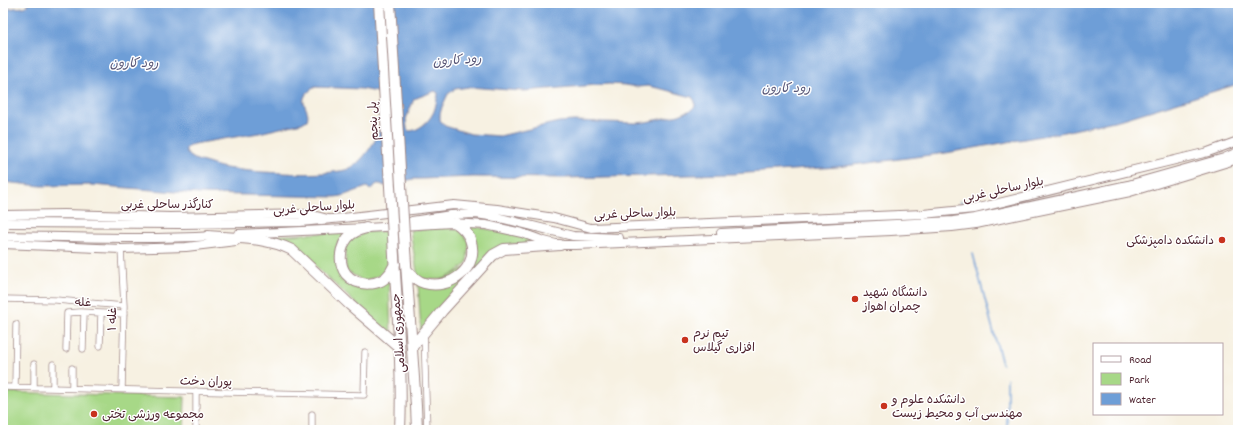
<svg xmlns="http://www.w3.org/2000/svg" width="1241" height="433" viewBox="0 0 1241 433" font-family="Dekko,'Playpen Sans Arabic',sans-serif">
<rect width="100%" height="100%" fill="#fff"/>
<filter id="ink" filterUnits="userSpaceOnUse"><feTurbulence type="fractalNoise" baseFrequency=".025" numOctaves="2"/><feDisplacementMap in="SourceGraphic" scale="8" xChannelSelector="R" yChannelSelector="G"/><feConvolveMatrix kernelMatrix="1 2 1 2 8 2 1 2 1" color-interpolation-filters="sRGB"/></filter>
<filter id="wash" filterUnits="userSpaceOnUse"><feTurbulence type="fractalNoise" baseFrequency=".012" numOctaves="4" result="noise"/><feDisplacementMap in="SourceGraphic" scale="16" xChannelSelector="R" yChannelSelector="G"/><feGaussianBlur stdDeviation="0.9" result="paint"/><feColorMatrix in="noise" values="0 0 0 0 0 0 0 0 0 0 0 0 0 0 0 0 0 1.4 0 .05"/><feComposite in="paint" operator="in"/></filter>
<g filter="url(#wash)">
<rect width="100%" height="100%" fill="#f7f1e2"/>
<path fill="#a7d887" stroke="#787c59" d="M463,225L511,233L544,244H510L421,332L418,284L429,287L473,264C481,248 471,239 463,225Z
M448,227L460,230L469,242L467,263C447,281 444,281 418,278L410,230Z
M354,231C349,234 343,237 339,242C331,254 337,280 351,284C358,286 380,281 389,279L391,336L326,276L298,248L288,243L254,237Z
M387,231L389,270L381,275L364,281L346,271L345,245L349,240L366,232Z
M3,392L185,397L184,430H3Z"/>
<path fill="#6e9ed7" stroke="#5c5e81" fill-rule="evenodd" d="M27,3H1238V84L1123,119L1064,132L946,153L837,167L732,174L564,178L473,177L421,179H413L385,186L380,184H377L370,190L367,187L342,196L335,197L200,194L92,185L41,186L3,182V9L24,7L28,5ZM609,84L625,85L638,87L648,86L662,89L692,97L695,101V106L691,110L679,115L646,122L636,123L574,121L559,122L500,136L471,134L445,126L440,120V114L442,107L448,94L455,89L469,87L523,91ZM315,87L361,89L376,92L380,94C381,103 383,113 382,121C382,134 362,163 350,168C345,171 338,171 333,172C309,175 286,173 263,172C251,171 238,170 226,168C218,167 209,163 200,161C190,158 177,149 194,144L259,133L302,123L307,120C312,107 292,101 315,87ZM435,91L438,93V95C436,101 436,109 432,115C428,122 418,131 409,131L407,129L406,119L414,99Z"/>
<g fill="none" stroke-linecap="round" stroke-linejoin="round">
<path stroke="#6e9ed7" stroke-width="1.5" d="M961,201L962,204
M973,254L1002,364
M1007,379V430"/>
</g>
</g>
<g filter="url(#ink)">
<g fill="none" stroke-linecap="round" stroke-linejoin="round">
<g stroke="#a08886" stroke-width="7">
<path id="street" d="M121,249L124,306L122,389
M3,299L56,300L124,306
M424,332L427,430
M100,346L101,313
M66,349L67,313L80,312L124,314
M83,349L84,313
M3,387L364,395L365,352
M15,387L16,324
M34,387V364
M53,388V364
M72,388V368
M196,430V391
M312,430V414"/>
</g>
<g stroke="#a08886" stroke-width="10">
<path id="secondary" d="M3,215L64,214L170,217L309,214L328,219
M3,244L121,249L186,247L236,241"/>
</g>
<g stroke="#a08886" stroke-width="10">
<path id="primary" d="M412,221L451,215L476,214L496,217L573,236L619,238
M3,223L181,224L300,222L343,218L454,205L497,209L554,218L591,228L923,214L974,209L1208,152L1238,141
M721,233L953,221L975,218L1128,185L1224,158L1238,152
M238,234L366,228L452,223L486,225L522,233L544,241L560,245H576L891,231L952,227L976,224L1130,192L1238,159
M3,236C73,237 144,240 214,236"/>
</g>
<g stroke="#a08886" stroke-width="12">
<path id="highway" d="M366,228C363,229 359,230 357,231C341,238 336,260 346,274C357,287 380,287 390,273C392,270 393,267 395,264
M404,235L416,406L417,430
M208,236C236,238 266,237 292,250L350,305L399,347
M393,237C396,301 403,366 400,430
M407,270C412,276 417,281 424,283C450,291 481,267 470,239C467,232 462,227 456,223
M412,347L442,311L493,255L504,249L560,245"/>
</g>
<use href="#street" stroke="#fff" stroke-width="5.5"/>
<use href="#secondary" stroke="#fff" stroke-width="8"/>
<use href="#primary" stroke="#fff" stroke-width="8"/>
<use href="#highway" stroke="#fff" stroke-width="10"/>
<g stroke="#a08886" stroke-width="12" stroke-linecap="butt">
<path id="highway-bridge" d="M379,3L393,237
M390,3L404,235"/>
</g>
<use href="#highway-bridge" stroke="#fff" stroke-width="10"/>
</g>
</g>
<g fill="#c8321e" stroke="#fff" stroke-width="1.5">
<circle cx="1222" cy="240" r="4"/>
<circle cx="855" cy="299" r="4"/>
<circle cx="685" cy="340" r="4"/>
<circle cx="884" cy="406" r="4"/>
<circle cx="94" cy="414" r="4"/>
</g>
<g text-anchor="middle" stroke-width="3" stroke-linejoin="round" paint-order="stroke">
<g font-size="12" fill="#4a1f2b" stroke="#fff">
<text transform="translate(373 121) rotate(-93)" y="4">پل پنجم</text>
<text transform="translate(1003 189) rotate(-12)" y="4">بلوار ساحلی غربی</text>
<text x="167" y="208">کنارگذر ساحلی غربی</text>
<text transform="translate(314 207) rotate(-4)" y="4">بلوار ساحلی غربی</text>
<text transform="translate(635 213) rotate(-2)" y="4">بلوار ساحلی غربی</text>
<text x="83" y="306">غله</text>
<text transform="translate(112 319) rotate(-89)" y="4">غله ۱</text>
<text transform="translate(398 333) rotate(-94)" y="4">جمهوری اسلامی</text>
<text transform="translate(206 381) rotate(1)" y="4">پوران دخت</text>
</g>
<g font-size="12" fill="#4a1f2b" stroke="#fff" text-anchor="start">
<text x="1214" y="244" text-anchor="end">دانشکده دامپزشکی</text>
<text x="863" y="296">دانشگاه شهید<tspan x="863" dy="14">چمران اهواز</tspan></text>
<text x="693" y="337">تیم نرم<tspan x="693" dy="14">افزاری گیلاس</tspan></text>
<text x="892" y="403">دانشکده علوم و<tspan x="892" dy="14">مهندسی آب و محیط زیست</tspan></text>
<text x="102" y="418">مجموعه ورزشی تختی</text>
</g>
<g font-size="13" font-style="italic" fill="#5a5878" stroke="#fff">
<text transform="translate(457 59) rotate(-4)" y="5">رود کارون</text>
<text x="134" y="67">رود کارون</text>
<text x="786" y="92">رود کارون</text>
</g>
</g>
<rect width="1241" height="433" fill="none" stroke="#fff" stroke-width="16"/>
<rect x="1093" y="343" width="130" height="72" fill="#ffffff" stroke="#b7a5aa"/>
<rect x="1101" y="356" width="20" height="6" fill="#ffffff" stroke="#b7a5aa"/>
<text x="1129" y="363" font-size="12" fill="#4a1f2b">Road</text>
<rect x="1101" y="373" width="20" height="12" fill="#a7d887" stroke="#b7a5aa"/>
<text x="1129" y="383" font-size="12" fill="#4a1f2b">Park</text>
<rect x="1101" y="393" width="20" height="12" fill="#6e9ed7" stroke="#b7a5aa"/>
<text x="1129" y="403" font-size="12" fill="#4a1f2b">Water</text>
</svg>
